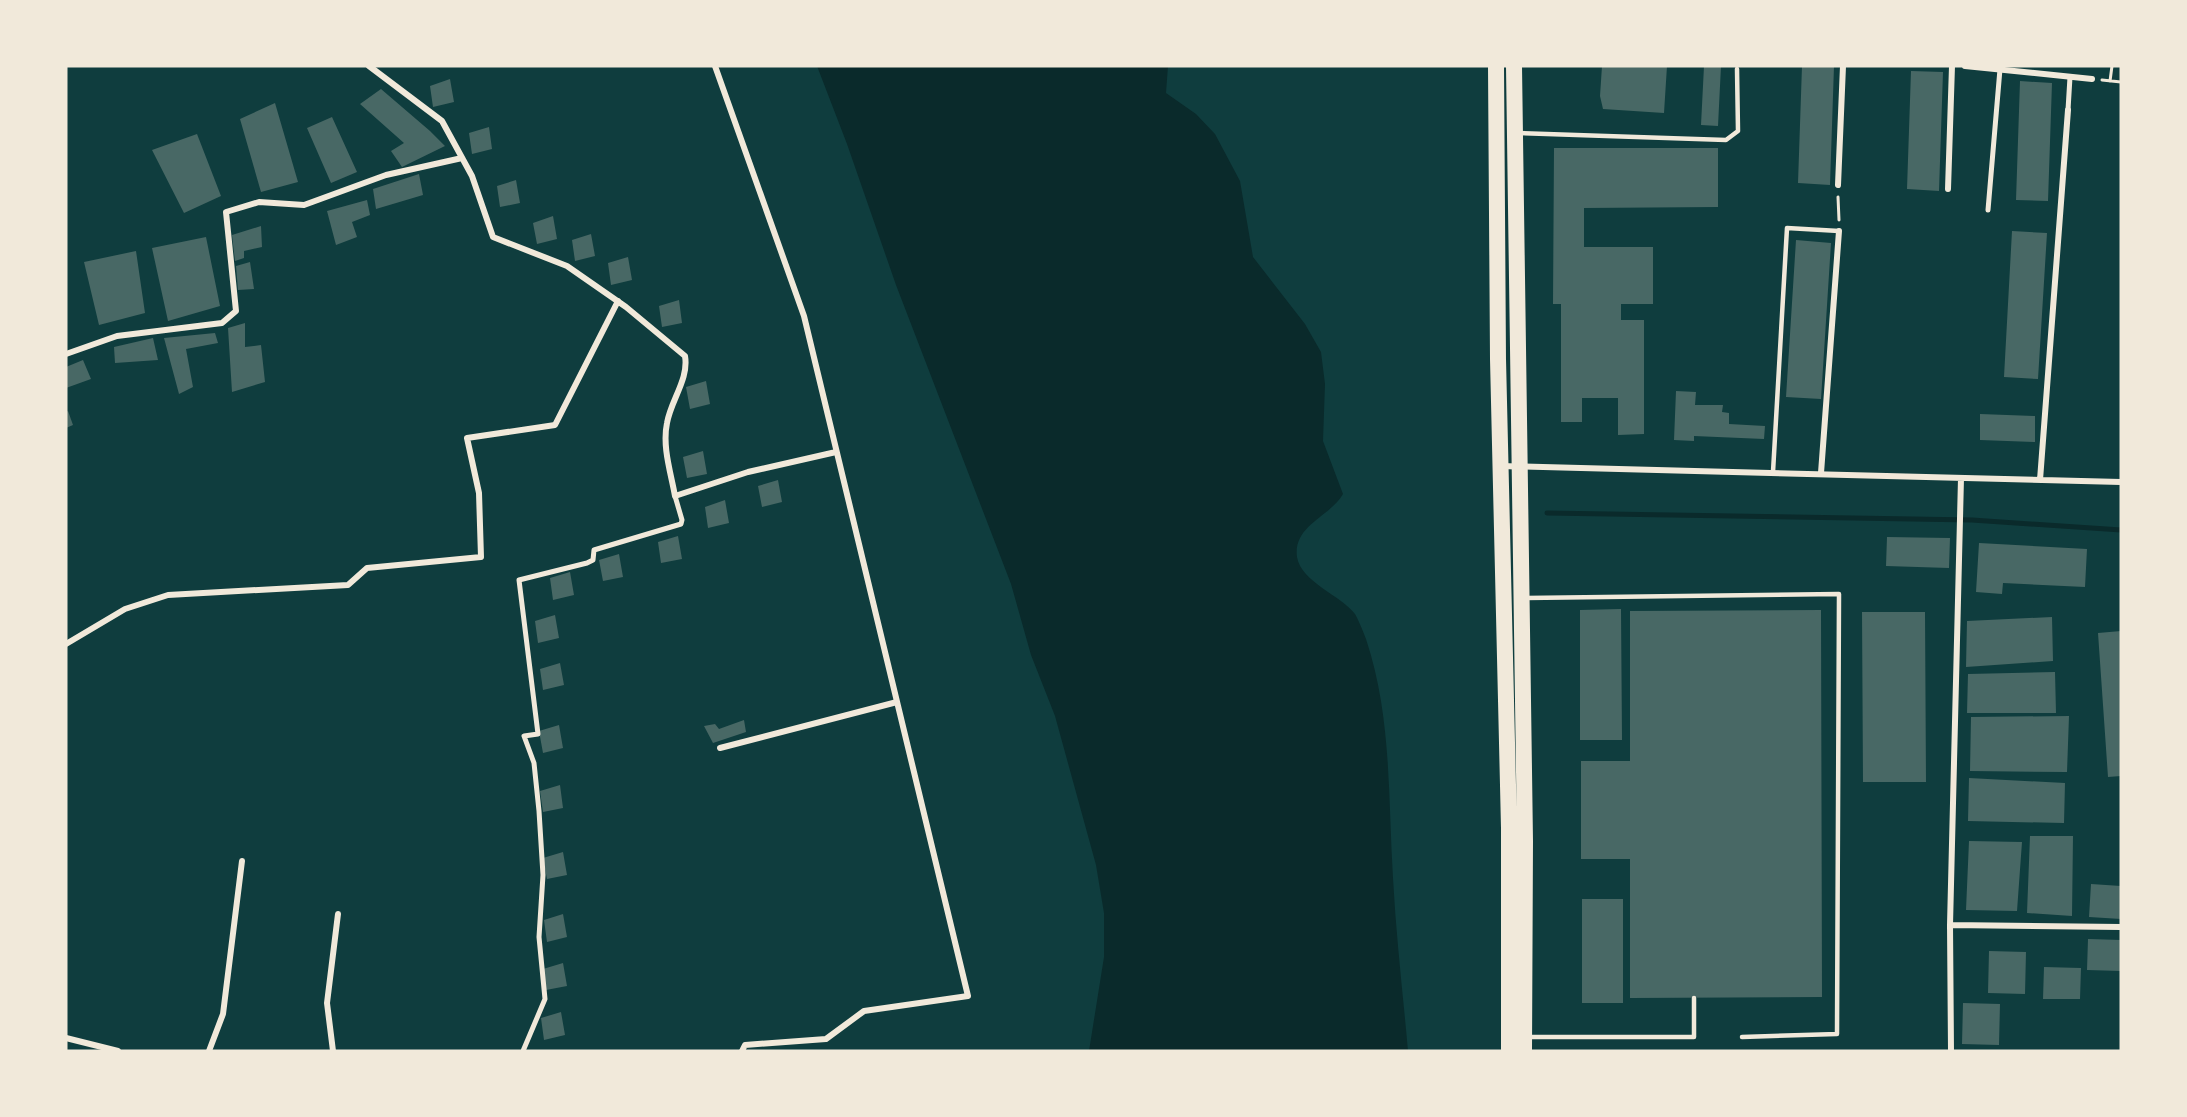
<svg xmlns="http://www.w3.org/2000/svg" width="2187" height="1117" viewBox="0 0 2187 1117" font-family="'Fira Sans',sans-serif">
<rect width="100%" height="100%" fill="#0f3d3e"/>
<path fill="#0a2a2b" d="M817,66H1168L1166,93L1196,114L1215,134L1240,181L1253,257L1305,324L1321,352L1325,384L1323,441L1343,494C1330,517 1293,525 1297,557C1301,582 1342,596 1355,614C1359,621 1363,631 1366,639C1392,717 1388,798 1393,878C1396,936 1403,994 1408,1051H1089L1104,957V913L1096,865L1055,716L1031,655L1011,584L896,285L847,144Z"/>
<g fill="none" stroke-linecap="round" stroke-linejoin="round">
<path stroke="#0a2a2b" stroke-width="5" d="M1547,513L1972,520L2121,530"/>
</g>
<path fill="#486865" d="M1602,66H1667L1664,113L1603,109L1600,96Z
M1704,66H1721L1718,126L1701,125Z
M1802,66H1834L1830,185L1798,183Z
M1911,71L1943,72L1939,191L1907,189Z
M450,79L454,102L433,107L430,86Z
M2020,81L2052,83L2048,201L2016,200Z
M381,89L430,131L445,146L402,167L391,151L404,143L360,104Z
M275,103L298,182L261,192L240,119Z
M332,117L357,172L331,183L307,128Z
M489,127L492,149L472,154L469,133Z
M197,134L221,196L184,213L152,150Z
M1554,148H1718V207L1584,208V247H1653V304H1621V320H1644V434L1618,435V398H1582V422H1561V304H1553Z
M419,174L423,195L376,209L373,189Z
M516,180L520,203L500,207L497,186Z
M367,200L370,215L352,222L357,237L336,245L327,211Z
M553,216L557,239L537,244L533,223Z
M261,226L262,247L244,251V258L235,261L232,235Z
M2012,231L2047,233L2038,379L2004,377Z
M591,234L595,256L575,261L572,240Z
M206,237L220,306L168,321L152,248Z
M1796,240L1831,243L1821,399L1786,397Z
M136,251L145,313L99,325L84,262Z
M628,257L632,280L611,285L608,263Z
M250,262L254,289L238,290L236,266Z
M679,300L682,323L662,327L659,306Z
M245,323V347L261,345L265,382L232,392L228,328Z
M215,333L218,343L186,349L193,387L179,394L164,338Z
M153,338L158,360L115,363L114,347Z
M83,360L91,379L66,388V367Z
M706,381L710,404L690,409L686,387Z
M1676,391L1696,392L1695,405H1723L1722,412L1729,413V424L1765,426L1764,439L1694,436V441L1674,440Z
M68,411L73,425L66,428V412Z
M1980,414L2035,416V442L1980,440Z
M703,451L707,474L687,478L683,457Z
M778,480L782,502L762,507L758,486Z
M725,500L729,523L708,528L705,507Z
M678,536L682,559L661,563L658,542Z
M1887,537L1950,538L1949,568L1886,566Z
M1979,543L2087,549L2085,587L2003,583L2002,594L1976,592Z
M619,554L623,577L603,581L599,560Z
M570,572L574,595L553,600L550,578Z
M1621,609L1622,740H1580V610Z
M1821,610L1822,997L1630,998V859H1581V761H1630V611Z
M1862,612H1925L1926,782H1863Z
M555,615L559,638L538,643L535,621Z
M2052,617L2053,661L1966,667L1967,621Z
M2121,631V776L2108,777L2098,633Z
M560,663L564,685L543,690L540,669Z
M2055,672L2056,713H1967L1968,674Z
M2069,716L2067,772L1970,771L1971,717Z
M744,720L746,732L713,743L704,726L715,724L719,729Z
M559,725L563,748L543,753L539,731Z
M1969,778L2065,783L2064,823L1968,821Z
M560,785L563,808L543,812L540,791Z
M2030,836H2073L2072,916L2027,913Z
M1969,841L2022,842L2017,911L1966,910Z
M563,852L567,875L547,879L543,858Z
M2091,884L2121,886V919L2089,917Z
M1582,899H1623V1003H1582Z
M563,914L567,937L547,942L544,920Z
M2088,939L2121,940V971L2087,970Z
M1989,951L2026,952L2025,994L1988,993Z
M563,963L567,986L546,990L543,969Z
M2044,967L2081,968L2080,999H2043Z
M1963,1003L2000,1004L1999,1045L1962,1044Z
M561,1012L565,1035L544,1040L541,1018Z"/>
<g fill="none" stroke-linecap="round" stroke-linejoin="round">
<path stroke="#f1e9da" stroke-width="3" d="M2102,80L2121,82
M2110,81L2112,66
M1838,197L1839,220"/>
<path stroke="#f1e9da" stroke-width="4.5" d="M1517,133L1726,140L1738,131L1737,69
M1773,472L1787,228L1839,231
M1526,598L1839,594L1837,1034L1742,1037
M1527,1037H1694V998"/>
<path stroke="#f1e9da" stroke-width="5" d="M2068,110L2070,77
M1988,210L2000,69
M523,1051L545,999L539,937L543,875L539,811L534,763L524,736L538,734L519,580L587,563L593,560L594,550L681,524L682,520L675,496"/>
<path stroke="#f1e9da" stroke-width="6" d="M369,66L442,121L472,176L493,237L567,266L626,307L685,356C689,379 671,400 667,423C662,447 671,473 675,496L748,472L836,452
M715,66L804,316L968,996L864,1011L826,1039L745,1045L742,1051
M1965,66L2092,79
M1838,185L1843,66
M1948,189L1952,66
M66,354L117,336L222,323L236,311L226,212L259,202L304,205L386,175L462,158
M1501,466L2121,482
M1821,473L1839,231
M1961,478L1950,925L2121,927
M2040,480L2068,110
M66,644L125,609L168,595L348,585L367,568L481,557L479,493L467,438L555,425L618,301
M720,748L897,702
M1950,925L1951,1051
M66,1038L118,1051
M209,1051L223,1014L242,861
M333,1051L327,1003L338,914"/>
<path stroke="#f1e9da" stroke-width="16" d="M1496,66L1498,359L1509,828V1051
M1514,66L1525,841L1524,1051"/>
</g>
<rect width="2187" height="1117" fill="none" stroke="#f1e9da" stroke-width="135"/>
</svg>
